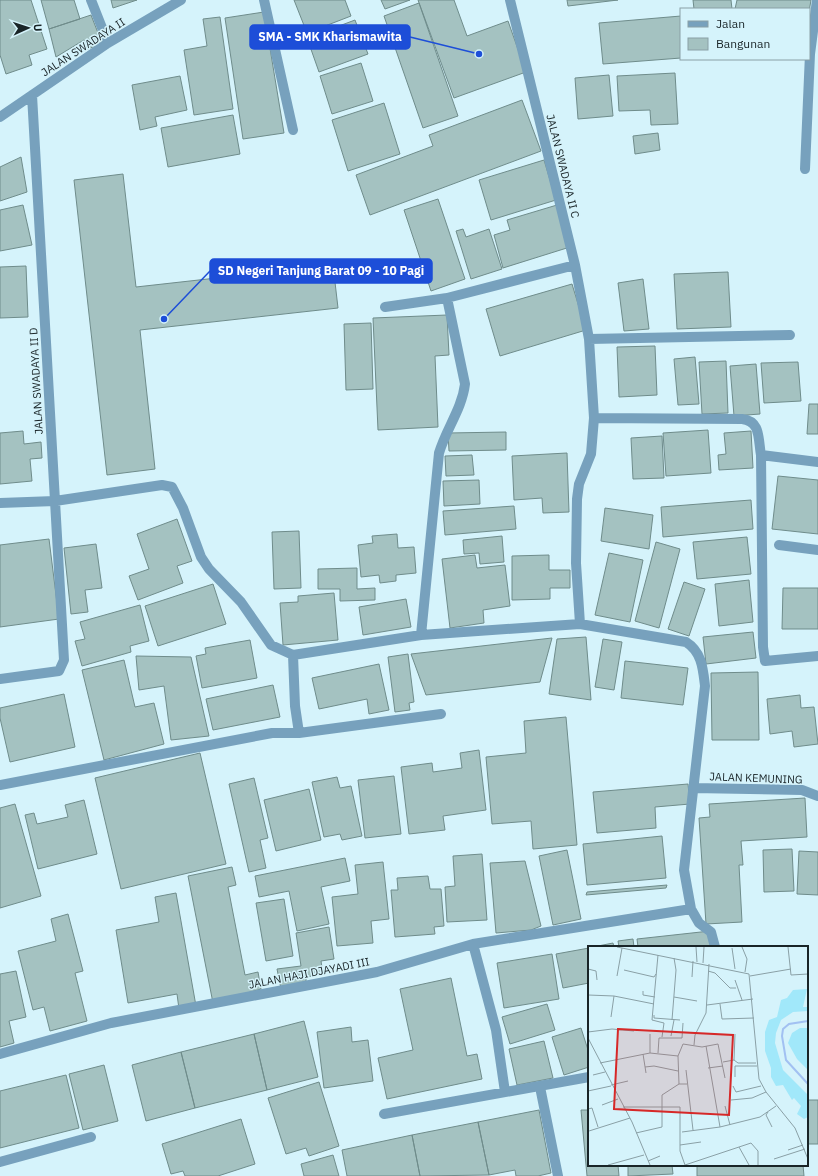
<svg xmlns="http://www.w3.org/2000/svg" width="818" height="1176" viewBox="0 0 818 1176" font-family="'IBM Plex Sans',sans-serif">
<rect width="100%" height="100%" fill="#d5f3fb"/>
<path fill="#a4c2c1" stroke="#6f8c8b" d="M0,0H31L47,49L29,55L32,65L6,74L0,55Z
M41,0H74L80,19L49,29Z
M111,0H137L113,8Z
M294,0H345L351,16L307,33Z
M381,0H410L385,9Z
M418,0H454L467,36L508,21L526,72L454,98Z
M567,0H618L568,6Z
M693,0H731L732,9H694Z
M737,0H811L809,12V9H735Z
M419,3L458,116L423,128L384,16Z
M264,12L284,133L243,139L225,18Z
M91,15L102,43L86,50L84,40L56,57L49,29Z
M681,16V58L603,64L599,23Z
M220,17L233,109L194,115L184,50L207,46L203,19Z
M355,20L368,54L319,72L307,38Z
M361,63L373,101L332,114L320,76Z
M675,73L678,124L651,125L650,110L619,111L617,76Z
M609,75L613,116L578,119L575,78Z
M180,76L187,110L155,117L157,126L140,130L132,85Z
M522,100L541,151L370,215L356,175L433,146L429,135Z
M384,103L400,154L348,171L332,120Z
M233,115L240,154L168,167L161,128Z
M658,133L660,150L635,154L633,136Z
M21,157L27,192L0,201V167Z
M544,160L556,200L491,220L479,180Z
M123,174L136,287L333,265L338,308L140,330L155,469L107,475L74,180Z
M438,199L465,279L431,291L404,210Z
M23,205L32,245L0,251V210Z
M557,205L570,247L503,268L494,235L510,230L507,220Z
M463,229L466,237L489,229L502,269L471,279L456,231Z
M26,266L28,317L0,318V267Z
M728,272L731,327L677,329L674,274Z
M643,279L649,329L624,331L618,283Z
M572,284L586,330L500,356L486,309Z
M447,315L449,355L435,356L438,427L378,430L373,318Z
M371,323L373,389L346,390L344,324Z
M655,346L657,395L619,397L617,347Z
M695,357L699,404L678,405L674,359Z
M726,361L728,413L702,414L699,362Z
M798,362L801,401L764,403L761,363Z
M756,364L760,414L734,416L730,366Z
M809,404H818V434H807Z
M708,430L711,473L666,476L663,433Z
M23,431L24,444L41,442L42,458L30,459L32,481L0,484V433Z
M751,431L753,468L719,470L718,455L726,454L724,433Z
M506,432V450L449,451L448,433Z
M662,436L664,478L633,479L631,438Z
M567,453L569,512L543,513L542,498L514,500L512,456Z
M472,455L474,475L446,476L445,456Z
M778,476L818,480V534L772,529Z
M479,480L480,504L444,506L443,481Z
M751,500L753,529L663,537L661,507Z
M514,506L516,529L445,535L443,511Z
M605,508L653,515L649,549L601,541Z
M177,519L192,561L177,566L183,583L138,600L129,576L149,569L137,534Z
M299,531L301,588L274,589L272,532Z
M397,534L398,548L414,547L416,573L396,575V581L380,583L379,575L361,577L358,545L373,543L372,536Z
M502,536L504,562L480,564L479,553L464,554L463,540Z
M747,537L751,574L697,579L693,542Z
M49,539L59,619L0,627V545Z
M656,542L680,549L659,628L635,621Z
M96,544L102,588L85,590L88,612L71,614L64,548Z
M609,553L643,560L630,622L595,615Z
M475,555L477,568L505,565L510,606L483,610L484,623L450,628L442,559Z
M549,555V570H570V588H550V599L512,600V556Z
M357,568V589L375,588V600L340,601V589H318V569Z
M749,580L753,622L719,626L715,584Z
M684,582L705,589L689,636L668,629Z
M213,584L226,624L158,646L145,606Z
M783,588H818V629H782Z
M334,593L338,640L283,645L280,603L298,602V596Z
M406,599L411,627L363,635L359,607Z
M140,605L149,641L130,646L131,652L82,666L75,641L85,639L80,622Z
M753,632L756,658L706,664L703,637Z
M586,637L591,700L549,694L557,639Z
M552,638L540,682L426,695L411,654Z
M603,639L622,642L614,690L595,687Z
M250,640L257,678L202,688L196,656L206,654L205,648Z
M408,654L414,702L409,703L410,710L395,712L388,657Z
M136,656L191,657L209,736L171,740L164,686L139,690Z
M124,660L135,707L154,703L164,744L104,760L82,670Z
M625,661L688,668L683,705L621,698Z
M379,664L389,710L369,714L367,699L319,709L312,678Z
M758,672L759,740H712L711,673Z
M273,685L280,717L213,730L206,699Z
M64,694L75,747L10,762L0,718V708Z
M800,695L801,708L814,707L818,744L794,747L792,731L770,734L767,699Z
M566,717L577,845L533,849L531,821L492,824L486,757L526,753L524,721Z
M479,750L486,810L443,816L445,830L409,834L401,767L432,763L433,772L462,768L460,753Z
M200,753L226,864L121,889L95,778Z
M394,776L401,834L365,838L358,780Z
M337,777L340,788L351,786L362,836L342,840L340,834L324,837L312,782Z
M254,778L268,838L260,840L266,868L249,872L229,784Z
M688,784L690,804L655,807L656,828L597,833L593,792Z
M309,789L321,840L276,851L264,800Z
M805,798L807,837L741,841L743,865H739L742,922L706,924L699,818L710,817L709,804Z
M84,800L97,854L38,869L25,815L34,813L37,824L68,817L65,805Z
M15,804L41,896L0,908V808Z
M662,836L666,878L587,885L583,844Z
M792,849L794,891L764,892L763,850Z
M567,850L581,919L553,925L539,856Z
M799,851L818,852V895L797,894Z
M482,854L487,920L447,922L445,887L455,886L453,856Z
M345,858L350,881L321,887L329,924L297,931L289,891L259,897L255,876Z
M525,861L541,926L531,930L496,933L490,863Z
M383,862L389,919L371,921L373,943L337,946L332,897L358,894L355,865Z
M232,867L236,885L228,887L245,975L258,972L261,989L213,1003L188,876Z
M428,876L430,889H441L444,926L434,927L435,934L395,937L391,890H398L397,878Z
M667,885L666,888L586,895L587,892Z
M176,893L196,1006L179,1009L177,994L128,1003L116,930L159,922L155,897Z
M284,899L293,956L266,961L256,903Z
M68,914L83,971L75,973L87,1021L50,1031L44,1007L33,1010L18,951L56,941L51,919Z
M329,927L334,959L321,961L323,974L306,977V984L281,989L277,969L301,966L296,933Z
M710,931L712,947H638L637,939Z
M633,939L634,947H619L618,941Z
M613,943L614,947H593Z
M589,948V983L563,988L556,954Z
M552,954L559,999L504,1008L497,963Z
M16,971L26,1017L9,1021L14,1043L0,1047V974Z
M451,978L467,1056L477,1054L482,1079L387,1099L378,1058L413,1050L400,989Z
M547,1004L555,1030L510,1044L502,1017Z
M304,1021L318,1077L267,1090L254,1034Z
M351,1027L352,1042L368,1040L373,1081L324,1088L317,1032Z
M581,1028L589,1053V1067L564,1075L552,1037Z
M254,1034L267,1090L195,1108L181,1052Z
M544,1041L553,1078L517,1085L509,1049Z
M181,1052L195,1108L146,1121L132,1065Z
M104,1065L118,1121L83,1130L69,1074Z
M66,1075L79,1128L0,1148V1091Z
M319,1082L339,1146L309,1156L306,1148L286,1154L268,1098Z
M807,1100H818V1144H807Z
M539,1110L551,1173L538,1176H516L515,1170L489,1175L478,1122Z
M581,1110H589V1165H618L619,1176H587Z
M241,1119L255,1164L218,1176H185L183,1171L171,1174L162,1144Z
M478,1122L489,1175L420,1176L412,1135Z
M412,1135L420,1176H347L342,1150Z
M333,1155L339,1176H304L301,1164Z
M628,1165H672L673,1174L628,1176Z
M697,1165H803L804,1176H697Z"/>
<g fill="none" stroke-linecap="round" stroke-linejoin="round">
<path stroke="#77a1bd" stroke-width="10" d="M91,0L108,43
M264,0L293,130
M0,117L108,43L181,0
M805,169L810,54L817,0
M385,307L447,298L575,265
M589,339L790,335
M594,418L742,419C761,421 758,439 761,455L763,647L765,661L818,656
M761,455L818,462
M0,503L55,501L162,485L172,487L183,508L201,557L209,569L241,602L271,645L293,655
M779,545L818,550
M580,624L686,642C702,652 703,669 705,686L684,870L691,909L699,923L711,932L715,947
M421,635L439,453C446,429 462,409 465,384L447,298
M0,679L59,671L64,660L32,95
M299,733L295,706L293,655L421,635L580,624L576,563L577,499L579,484L591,454L594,418L589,339L575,265L510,0
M0,785L272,733H299L441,714
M693,788L802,790L818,796
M473,944L496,1030L505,1092
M0,1054L111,1023L377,972L473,944L691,909
M540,1087L558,1176
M384,1114L589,1077
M0,1162L91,1137"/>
</g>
<g text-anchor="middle" stroke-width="3" stroke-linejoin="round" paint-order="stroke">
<g font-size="11" fill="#192427" stroke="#d5f3fb">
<text transform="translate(83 47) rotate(-33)" y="4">JALAN SWADAYA II</text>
<text transform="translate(563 166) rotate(76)" y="4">JALAN SWADAYA II C</text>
<text transform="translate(36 381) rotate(-93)" y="4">JALAN SWADAYA II D</text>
<text transform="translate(756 778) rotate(2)" y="4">JALAN KEMUNING</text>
<text transform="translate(309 973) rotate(-11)" y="4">JALAN HAJI DJAYADI III</text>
</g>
</g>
<g transform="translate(588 946)">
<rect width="220" height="220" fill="#d5f3fb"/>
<path d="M219,43L215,61H220V65L205,66L193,74L188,87L187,97L195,124L220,149V171L216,173L209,168L213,160L206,152L204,154L195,139L188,140L183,131V122L177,105V86L181,74L189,71L193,54L199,52L205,44ZM212,82H220V124L209,113L200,97L204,87Z" fill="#a1e8fa"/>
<path fill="none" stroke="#a2c1f2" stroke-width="2" d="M220,75L201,78L195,83L194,90L198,114L220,138"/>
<path fill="none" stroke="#8aa0a6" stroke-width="1" d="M29,1L161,28L171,133L178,146L207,182L220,213M108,1L109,16M154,1L159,13L157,26M200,1L203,29L220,28M144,2L147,23M70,9L64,74L76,77L74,91M115,17L116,1M0,23L8,25L9,34M36,24L66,31L68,28M120,25L127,27L142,42H148M29,30L34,2M162,30L203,23M104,31L105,15M147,34L154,54M55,45V49L67,51M0,49L26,50L66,58M86,51L109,55M132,58L134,73L166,72M119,59L165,53M66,69V72L92,74M23,71L26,50M84,74L88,24L86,12M0,86L24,83L46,85M83,90L86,74M0,92L44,176L62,219M106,99L107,89L118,67L121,18M118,100L132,181M62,107V88M70,107L71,92H94L95,77M55,108L58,127M90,110L95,98L114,101L130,98L137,132M146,114L147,88M135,116L146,114L150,117H168M12,117L62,107L90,110L91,138H99M57,121L66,120L90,125M120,122L135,120M98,124L105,184M5,129L17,126M147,131V120H169M23,139L40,135M145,140L148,146L173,140M0,145L23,140M143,154L164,152L178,146M14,159L30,153M137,160L142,179M35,161H92V205L97,219L163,197L170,205V219M0,163L4,162L10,181M180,166L178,169L184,181M1,185L42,172M94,186L132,181L172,171L188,160M48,187L74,181V149L91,138M92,199L113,196M151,201L161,219M200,204L215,199M186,213L217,203M60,215L72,210M20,219L56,209"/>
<path fill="#d62828" fill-opacity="0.15" stroke="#d62828" stroke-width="2" d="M30,83L145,89L141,169L26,163Z"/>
<rect width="220" height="220" fill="none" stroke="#192427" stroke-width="2"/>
</g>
<path fill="none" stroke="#1d4ed8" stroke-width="1.5" d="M479 54L410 37M164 319L210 271"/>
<g fill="#1d4ed8" stroke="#d5f3fb" stroke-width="1.5">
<circle cx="479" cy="54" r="4"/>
<circle cx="164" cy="319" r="4"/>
</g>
<g fill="#1d4ed8" stroke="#1d4ed8" stroke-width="1.5">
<rect x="250" y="25" width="160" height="24" rx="4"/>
<rect x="210" y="259" width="222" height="24" rx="4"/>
</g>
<g font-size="12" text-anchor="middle" font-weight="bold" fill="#fff">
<text x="330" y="41">SMA - SMK Kharismawita</text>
<text x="321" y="275">SD Negeri Tanjung Barat 09 - 10 Pagi</text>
</g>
<rect x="680" y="8" width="130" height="52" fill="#d5f3fb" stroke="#8aa0a6"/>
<rect x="688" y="21" width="20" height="6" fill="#77a1bd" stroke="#8aa0a6"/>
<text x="716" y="28" font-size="12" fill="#192427">Jalan</text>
<rect x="688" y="38" width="20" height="12" fill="#a4c2c1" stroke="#8aa0a6"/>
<text x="716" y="48" font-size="12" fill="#192427">Bangunan</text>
<g transform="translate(28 28) rotate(87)" stroke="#d5f3fb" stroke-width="3" paint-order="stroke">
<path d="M0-3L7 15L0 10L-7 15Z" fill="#192427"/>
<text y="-6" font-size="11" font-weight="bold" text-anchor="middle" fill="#192427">U</text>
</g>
</svg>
